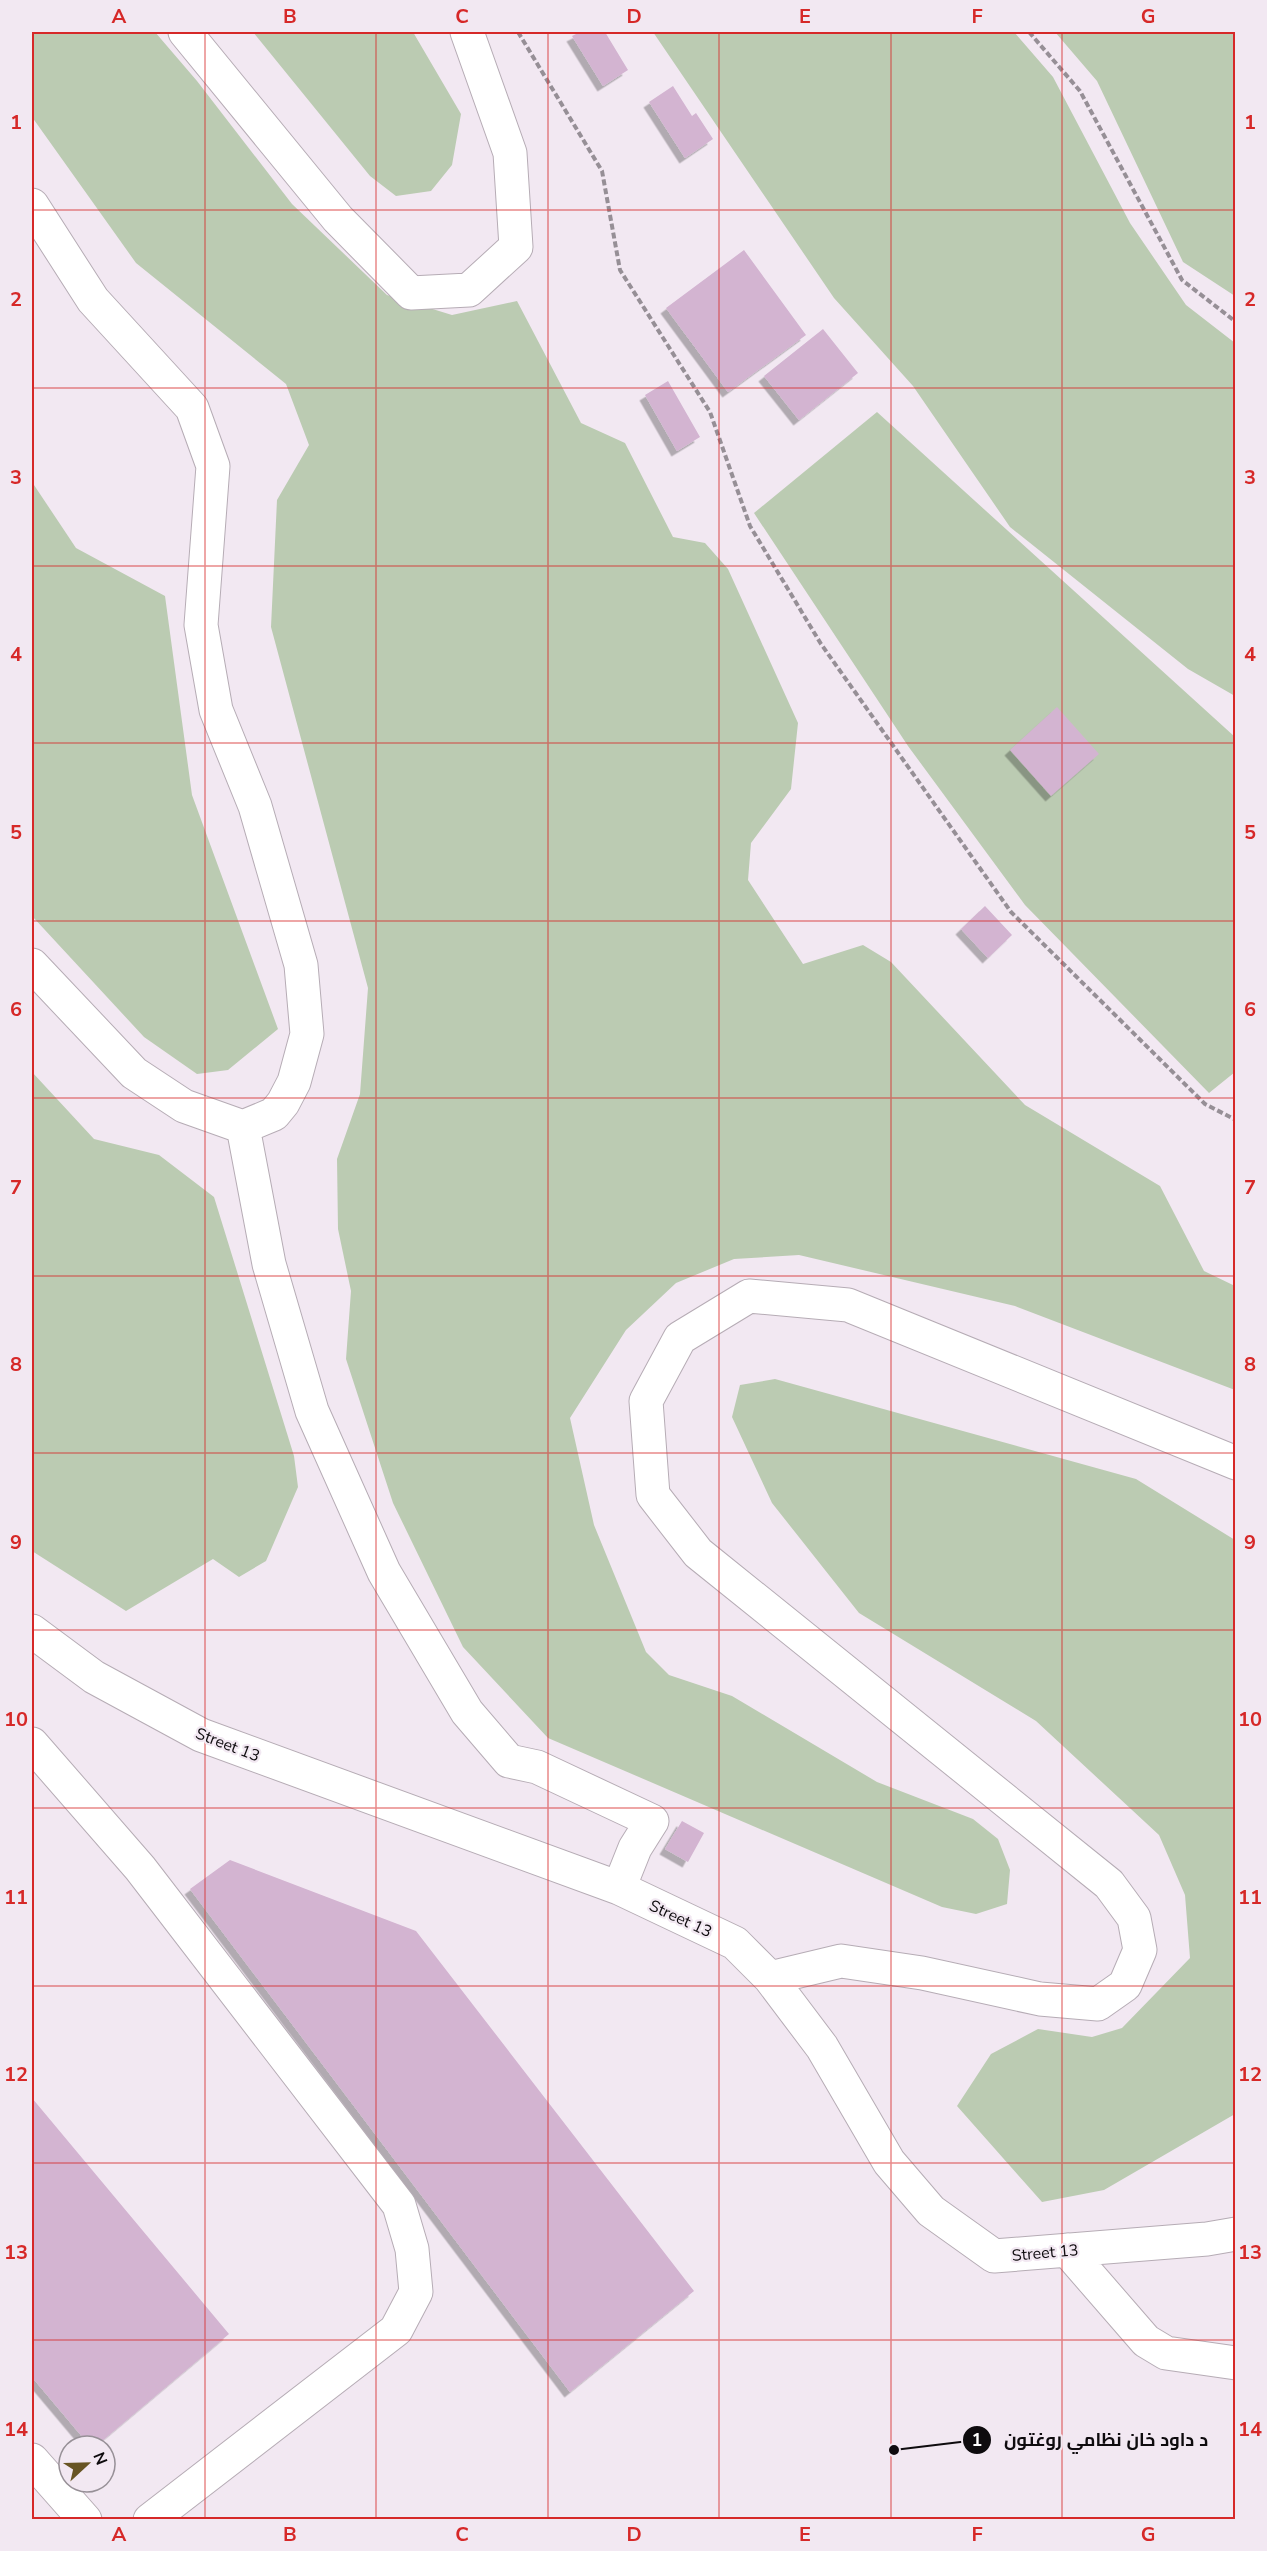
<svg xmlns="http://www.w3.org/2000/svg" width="1267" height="2551" viewBox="0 0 1267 2551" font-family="'Nunito Sans',Cairo,sans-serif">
<defs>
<filter id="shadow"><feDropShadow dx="-5.5" dy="5.5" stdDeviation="0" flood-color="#0004"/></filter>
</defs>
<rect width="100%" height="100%" fill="#f2e8f2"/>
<path fill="#bbcbb2" d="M32,32H155L197,81L292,204L387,295L452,315L517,301L581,423L625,443L673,537L705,543L728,569L798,723L791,789L751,843L748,880L803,964L863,945L891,962L1025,1105L1160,1186L1204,1271L1235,1286V1390L1015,1306L799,1255L734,1259L676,1283L626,1330L570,1418L594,1525L646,1652L669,1675L732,1696L877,1782L973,1819L998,1839L1010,1870L1007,1904L976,1914L942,1907L548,1738L463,1647L393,1503L346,1359L351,1291L338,1229L337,1159L360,1094L368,988L271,627L277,500L309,445L286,384L136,263L32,117Z
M253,32H413L461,114L452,165L431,191L396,196L370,176Z
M653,32H1014L1053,77L1130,223L1186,305L1235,343V696L1188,669L1010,527L913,386L834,298Z
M1055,32H1235V296L1183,262L1097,81Z
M877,412L1235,737V1072L1209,1093L1025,905L908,746L754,513Z
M32,482L76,548L165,596L192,795L278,1029L228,1070L197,1074L144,1037L32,916Z
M32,1072L94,1139L159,1155L214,1197L294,1456L298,1487L266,1561L239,1577L213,1559L126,1611L32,1551Z
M775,1379L1136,1479L1235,1540V2114L1104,2190L1042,2202L957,2106L991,2054L1038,2029L1092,2037L1122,2028L1190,1958L1185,1895L1159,1835L1036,1721L859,1613L772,1503L732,1417L740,1385Z"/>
<path fill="#d3b4d1" filter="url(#shadow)" d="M580,32H605L628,70L603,86L572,36Z
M673,86L692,116L696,113L713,139L685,158L649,102Z
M744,250L806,335L728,392L666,308Z
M823,329L858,373L799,420L764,376Z
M668,381L700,437L677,451L645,395Z
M1057,707L1099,754L1051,796L1010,750Z
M985,906L1012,935L988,958L961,929Z
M682,1821L704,1833L688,1862L665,1849Z
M230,1860L416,1931L694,2291L570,2392L190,1889Z
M32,2098L229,2334L96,2446H90L32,2377Z"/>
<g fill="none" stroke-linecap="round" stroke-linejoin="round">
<g stroke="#b6acb5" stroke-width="35">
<path id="minor" d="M185,32L338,219L411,293L469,290L516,247L510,153L467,32
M32,205L93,300L192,408L213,466L201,625L216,710L255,806L301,965L307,1034L294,1082L283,1103L274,1114L243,1127L184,1106L134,1073L32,965
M243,1127L269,1264L312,1411L384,1572L467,1712L509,1761L537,1767L652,1821L635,1848L619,1888
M32,1631L94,1677L201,1735L619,1888L735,1943L770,1978L822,2047L889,2162L931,2211L994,2256L1207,2239L1236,2234
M32,1744L140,1868L399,2205L412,2249L416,2292L396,2330L150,2520
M770,1978L841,1961L922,1973L1040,1999L1098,2004L1125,1985L1140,1950L1134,1918L1109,1884L698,1553L653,1495L646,1401L680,1338L749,1296L848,1305L1236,1463
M1067,2250L1146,2341L1166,2353L1236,2363
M32,2460L85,2520"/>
</g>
<path stroke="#968f96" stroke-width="4" stroke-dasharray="6 3" stroke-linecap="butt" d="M518,32L602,171L620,270L710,412L750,526L821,644L1011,912L1205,1104L1236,1120
M1029,32L1080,91L1182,280L1236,322"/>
<use href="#minor" stroke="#fff" stroke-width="33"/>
</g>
<path fill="none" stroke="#d62828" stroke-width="1.5" stroke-opacity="0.55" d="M205,32V2520M376,32V2520M548,32V2520M719,32V2520M891,32V2520M1062,32V2520M32,210H1236M32,388H1236M32,566H1236M32,743H1236M32,921H1236M32,1098H1236M32,1276H1236M32,1453H1236M32,1630H1236M32,1808H1236M32,1986H1236M32,2163H1236M32,2340H1236"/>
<g text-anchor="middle" stroke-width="4.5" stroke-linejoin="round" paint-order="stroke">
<g font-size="16" fill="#0e0b0e" stroke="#f2e8f2">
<text transform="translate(228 1744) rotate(21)" y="6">Street 13</text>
<text transform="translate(681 1918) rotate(25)" y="6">Street 13</text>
<text transform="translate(1045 2252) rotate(-5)" y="6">Street 13</text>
</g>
</g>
<path fill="none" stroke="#0e0b0e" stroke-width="2" d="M894 2450L977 2440"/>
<g fill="#0e0b0e" stroke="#f2e8f2" stroke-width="2">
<circle cx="894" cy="2450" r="6"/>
<circle cx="977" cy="2440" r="15"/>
</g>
<g font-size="18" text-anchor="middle" font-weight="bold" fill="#fff">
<text x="977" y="2446">1</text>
</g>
<g font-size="18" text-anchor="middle" font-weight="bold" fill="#0e0b0e" stroke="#f2e8f2" stroke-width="4.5" stroke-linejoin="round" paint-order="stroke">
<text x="1106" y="2446">د داود خان نظامي روغتون</text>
</g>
<rect width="1267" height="2551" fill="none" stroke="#f2e8f2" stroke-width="66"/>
<g transform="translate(87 2464) rotate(68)"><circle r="28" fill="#f2e8f2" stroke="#979097" stroke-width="1.5"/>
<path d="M0-4.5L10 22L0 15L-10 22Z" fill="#685524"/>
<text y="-9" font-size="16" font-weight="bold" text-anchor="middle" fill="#0e0b0e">N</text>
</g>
<rect x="33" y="33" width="1201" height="2485" fill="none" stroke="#d62828" stroke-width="2"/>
<g font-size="20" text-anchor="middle" font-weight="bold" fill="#d62828">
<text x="119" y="23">A</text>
<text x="290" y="23">B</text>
<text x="462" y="23">C</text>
<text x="634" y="23">D</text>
<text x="805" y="23">E</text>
<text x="977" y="23">F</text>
<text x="1148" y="23">G</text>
<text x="16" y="129">1</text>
<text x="1250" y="129">1</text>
<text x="16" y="306">2</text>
<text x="1250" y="306">2</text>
<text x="16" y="484">3</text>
<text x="1250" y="484">3</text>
<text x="16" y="661">4</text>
<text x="1250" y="661">4</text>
<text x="16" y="839">5</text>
<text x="1250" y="839">5</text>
<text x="16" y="1016">6</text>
<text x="1250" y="1016">6</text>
<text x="16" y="1194">7</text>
<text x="1250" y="1194">7</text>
<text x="16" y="1371">8</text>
<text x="1250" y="1371">8</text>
<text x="16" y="1549">9</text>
<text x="1250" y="1549">9</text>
<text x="16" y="1726">10</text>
<text x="1250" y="1726">10</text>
<text x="16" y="1904">11</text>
<text x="1250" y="1904">11</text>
<text x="16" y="2081">12</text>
<text x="1250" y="2081">12</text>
<text x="16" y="2259">13</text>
<text x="1250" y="2259">13</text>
<text x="16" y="2436">14</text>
<text x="1250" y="2436">14</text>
<text x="119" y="2541">A</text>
<text x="290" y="2541">B</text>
<text x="462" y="2541">C</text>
<text x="634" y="2541">D</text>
<text x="805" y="2541">E</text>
<text x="977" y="2541">F</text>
<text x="1148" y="2541">G</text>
</g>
</svg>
